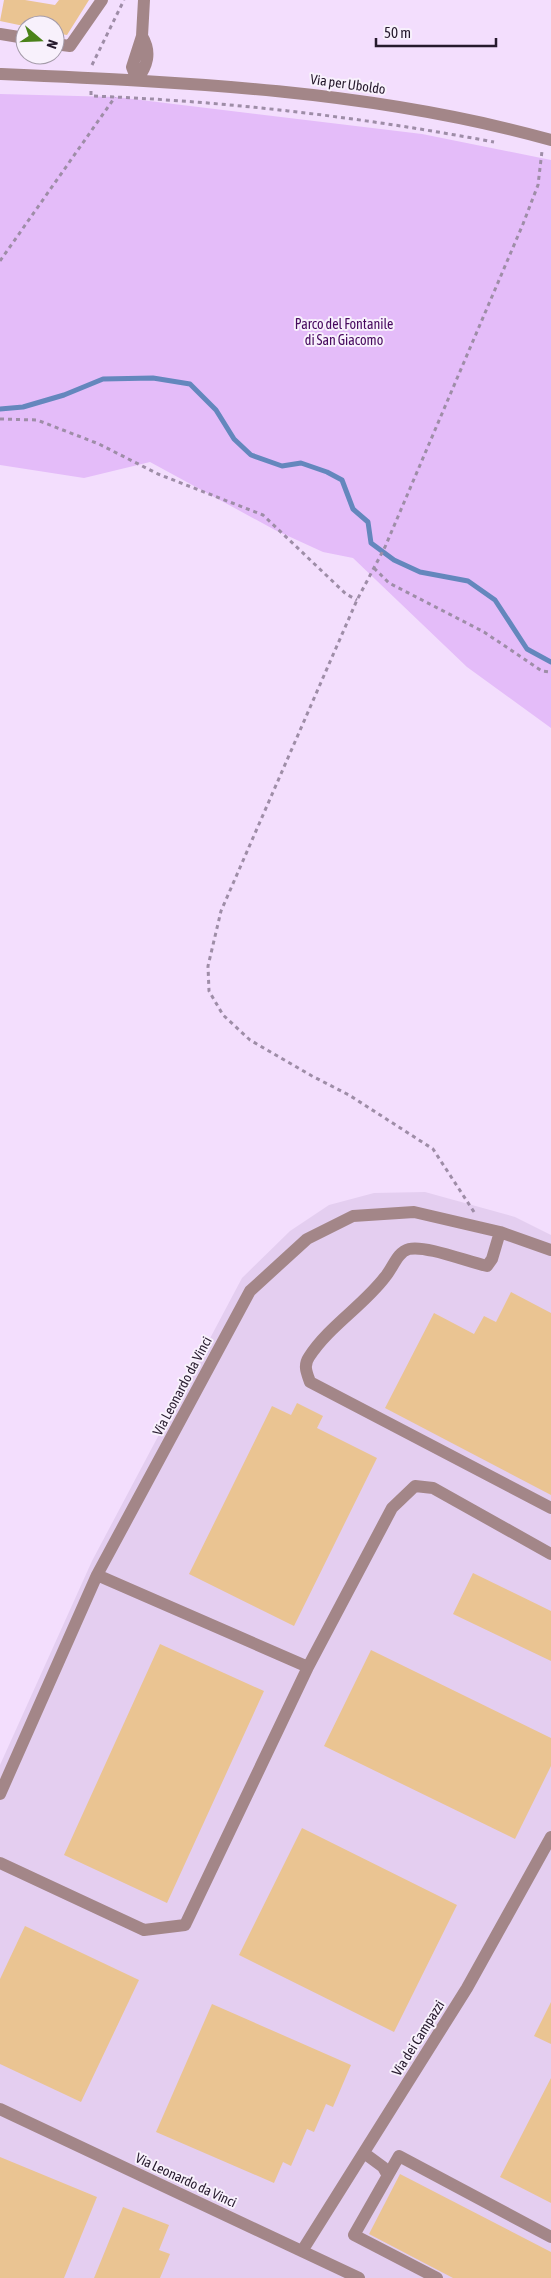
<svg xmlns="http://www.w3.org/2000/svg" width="551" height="2278" viewBox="0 0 551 2278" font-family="'Asap Condensed',sans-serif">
<rect width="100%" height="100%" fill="#f3defd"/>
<path fill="#e4cef0" d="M425,1192L515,1217L551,1235V2278H0V1765L92,1561L242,1278L290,1231L329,1205L374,1193Z"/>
<path fill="#e4bcf9" d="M0,94L116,97L422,134L551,160V728L467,667L353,558L323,552L275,530L150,462L84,478L0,465Z"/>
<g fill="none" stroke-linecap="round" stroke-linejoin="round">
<path stroke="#6487bd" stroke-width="5" d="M0,409L23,407L64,395L103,379L153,378L190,384L216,410L234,439L251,455L282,466L301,463L327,472L342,480L353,509L368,522L371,543L394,560L420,572L468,581L495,600L527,649L551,662"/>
</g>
<path fill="#eac492" d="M4,0H25L55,5L59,0H89L67,35L55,33V25H19L0,21Z
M511,1292L551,1313V1495L385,1408L434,1313L474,1334L484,1316L496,1322Z
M297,1403L323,1416L317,1428L377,1458L294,1626L189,1574L272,1406L291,1415Z
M473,1573L551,1611V1661L453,1614Z
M160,1644L264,1691L167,1903L64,1855Z
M371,1650L551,1738V1766L515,1839L324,1746Z
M302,1828L457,1905L394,2032L239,1955Z
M25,1926L139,1980L81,2102L0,2064V1979Z
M551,2002V2044L534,2036Z
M212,2004L351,2065L333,2107L326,2104L314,2132L307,2129L291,2166L283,2162L274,2183L156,2132Z
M551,2078V2203L500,2177Z
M0,2157L97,2197L64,2278H0Z
M400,2174L551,2252V2278H453L369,2234Z
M123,2207L169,2225L159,2250L170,2254L160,2278H94Z"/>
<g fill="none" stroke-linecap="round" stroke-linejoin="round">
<path stroke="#9e8da7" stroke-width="3" stroke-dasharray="4 4" stroke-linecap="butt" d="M92,65L124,0
M91,91V96C226,101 361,117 494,142
M0,261L115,97
M0,419L37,420L99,444L158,474L263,515L346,594L357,600
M374,568L389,583L484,632L542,671L551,672
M474,1212L433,1149L349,1095L312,1076L250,1040L223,1015L209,991L208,966L221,911L357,600L385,547L523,224L538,185L542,151"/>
<path stroke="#a38688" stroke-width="12" d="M0,34L25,38
M55,44L70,46L102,0
M0,74C185,82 372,90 551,140
M137,80L132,67L142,36L144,0
M137,80C147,66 152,53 142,36
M500,1232L492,1259L487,1266C468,1262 426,1245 409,1249C397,1252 393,1268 385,1277C363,1306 329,1326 309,1357C303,1366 307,1373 310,1382L551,1508
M308,1667L392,1508L415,1486L433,1488L551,1554
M0,1794L97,1575L250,1291L307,1239L353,1216L414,1212L500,1232L551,1250
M0,1863L144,1930L185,1925L308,1667L97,1575
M0,2109L359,2278
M364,2153L383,2167L387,2174
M302,2251L467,1988L551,1837
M437,2278L354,2235L399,2156L551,2237"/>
</g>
<g text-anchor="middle" stroke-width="4" stroke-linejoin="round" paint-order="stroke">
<g font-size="14" fill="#261a2d" stroke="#f8f1fc">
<text transform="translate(348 84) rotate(8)" y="5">Via per Uboldo</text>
<text transform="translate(182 1386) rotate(-62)" y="5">Via Leonardo da Vinci</text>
<text transform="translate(418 2038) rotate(-58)" y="5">Via dei Campazzi</text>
<text transform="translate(186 2180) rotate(25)" y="5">Via Leonardo da Vinci</text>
</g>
<g font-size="14" fill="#47095e" stroke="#f8f1fc">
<text x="344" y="329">Parco del Fontanile<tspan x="344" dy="16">di San Giacomo</tspan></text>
</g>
</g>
<g transform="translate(40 40) rotate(109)"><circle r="24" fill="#f8f1fc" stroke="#a49ba9"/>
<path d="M0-4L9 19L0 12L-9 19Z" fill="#4b821a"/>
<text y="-8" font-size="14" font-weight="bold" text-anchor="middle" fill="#261a2d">N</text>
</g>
<path d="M376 38v8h120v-8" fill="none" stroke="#261a2d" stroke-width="2.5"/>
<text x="384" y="38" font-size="15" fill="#261a2d" stroke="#f8f1fc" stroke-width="4" paint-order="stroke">50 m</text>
</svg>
